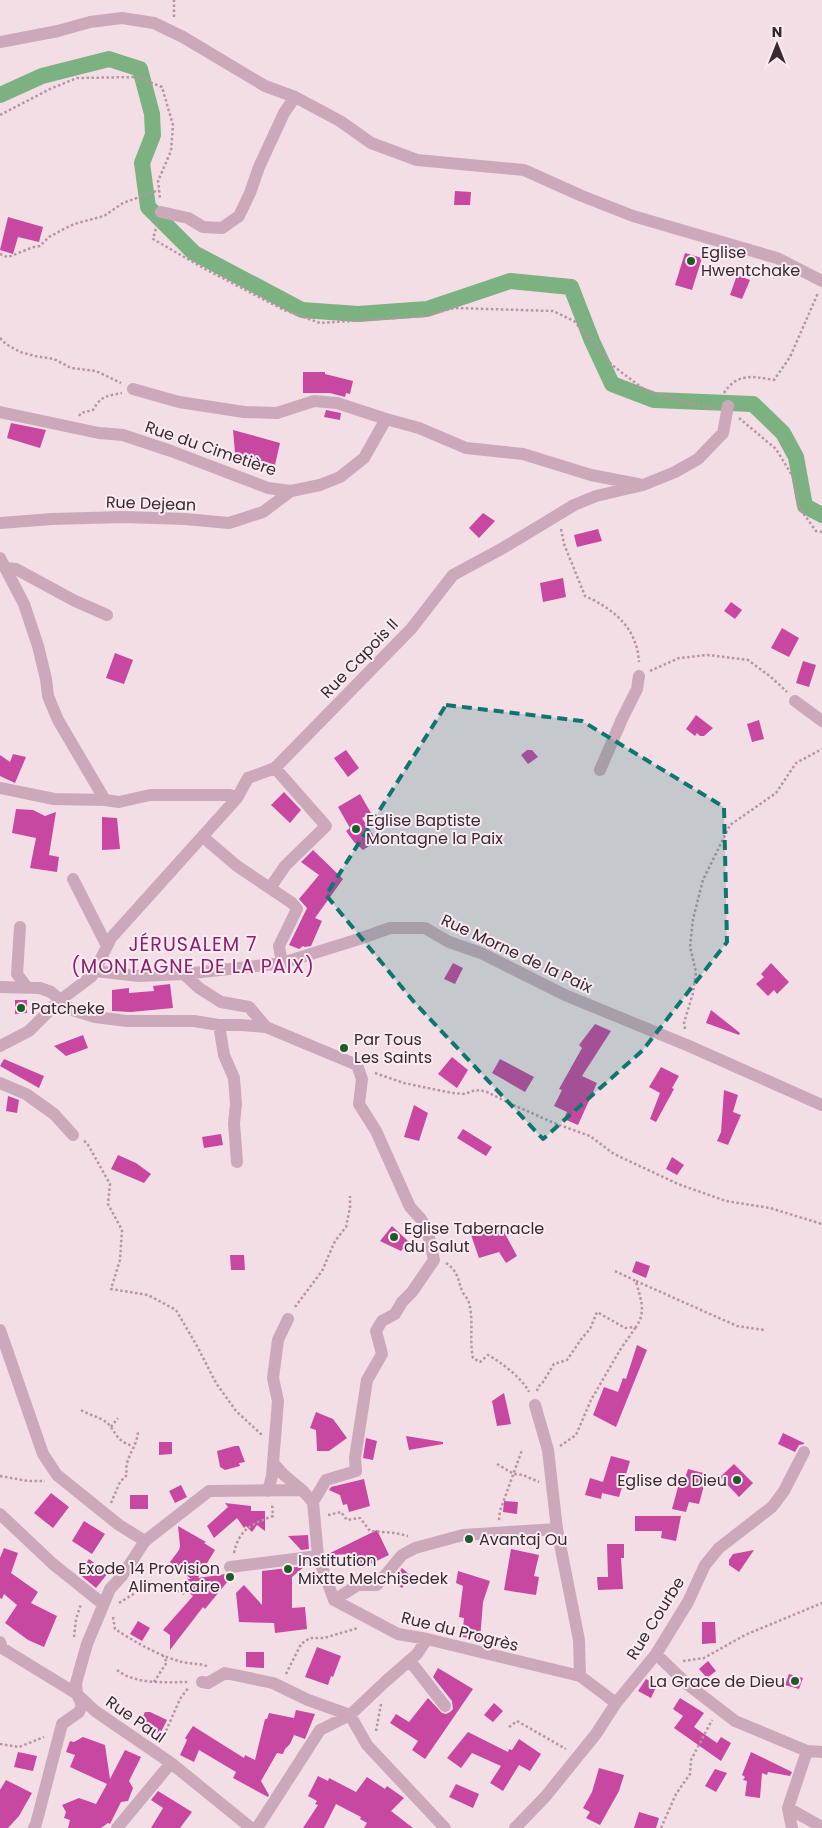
<svg xmlns="http://www.w3.org/2000/svg" width="822" height="1828" viewBox="0 0 822 1828" font-family="Poppins,sans-serif">
<rect width="100%" height="100%" fill="#f3dee6"/>
<g fill="none" stroke-linecap="round" stroke-linejoin="round">
<path stroke="#7cb182" stroke-width="16" d="M0,95L42,76L109,59L140,69L152,114L153,135L142,163L148,207L194,253L302,310L358,314L427,309L510,281L571,287L592,341L612,384L654,400L753,404L783,433L796,457L805,506L822,515"/>
</g>
<path fill="#c847a0" d="M455,191L471,192L470,205H454Z
M8,217L43,227L39,242L18,237L13,254L0,250Z
M685,253L702,258L692,290L675,285Z
M737,275L750,280L742,299L730,295Z
M303,372H325V374L353,381L350,394L346,393L345,397L330,393H303Z
M326,410L341,413L340,420L324,417Z
M11,423L46,430L40,448L7,438Z
M233,430L280,443L275,465L235,453Z
M483,513L495,521L479,538L469,528Z
M598,529L602,541L577,547L574,535Z
M563,578L566,597L543,602L540,583Z
M731,602L742,610L735,619L724,611Z
M782,628L799,638L789,657L771,648Z
M115,653L133,660L124,684L106,678Z
M803,661L816,665L809,687L796,683Z
M696,715L713,728L704,736H700L697,733L695,736L686,729Z
M759,720L764,739L752,742L747,724Z
M346,750L359,768L348,777L334,758Z
M527,750H532L538,757L528,764L521,755Z
M13,754L26,757L15,783L0,776V755L10,762Z
M284,792L301,810L290,823L271,805Z
M360,794L371,813L362,818L377,841L363,850L354,842L346,831L350,828L338,807Z
M16,809L33,810L45,816L56,812L49,855L59,857L57,872L30,868L36,838L12,833Z
M102,817L117,818L120,849L102,850Z
M313,850L343,879L315,918L322,921L311,946L305,947L303,946L299,949L289,945L307,908L299,899L319,875L301,862Z
M453,963L463,968L455,984L444,979Z
M771,963L789,982L777,994L774,990L768,996L756,984L764,977L761,974Z
M170,984L173,1008L131,1012L112,1011V990L129,988V993L154,991L153,986Z
M15,1000H27V1013L15,1014Z
M711,1010L740,1033L739,1035L706,1023Z
M595,1024L611,1031L582,1076L597,1083L578,1125L564,1119L567,1112L554,1106L562,1090L559,1089L582,1048L579,1045Z
M83,1035L88,1048L66,1056L54,1046Z
M452,1057L468,1070L457,1088L438,1074Z
M4,1059L44,1076L39,1088L0,1066Z
M500,1059L534,1077L525,1092L492,1073Z
M661,1067L679,1076L672,1088L674,1089L656,1122L650,1119L660,1093L649,1087Z
M724,1090L738,1095L733,1112L741,1115L728,1145L717,1141L721,1132Z
M8,1096L19,1100L17,1113L6,1111Z
M414,1105L428,1113L419,1141L404,1137Z
M463,1129L492,1147L486,1156L457,1138Z
M221,1134L223,1145L204,1148L202,1137Z
M118,1155L136,1163L151,1174L144,1183L111,1169Z
M672,1157L684,1165L677,1175L666,1169Z
M392,1226L409,1242L401,1251L380,1241Z
M503,1230L517,1256L506,1263L499,1252L479,1258L471,1235Z
M230,1255H244L245,1270H231Z
M636,1261L650,1266L646,1278L632,1272Z
M637,1345L647,1350L616,1427L593,1415L604,1387L618,1392L623,1378L626,1379Z
M504,1393L511,1424L497,1426L492,1401Z
M316,1412L333,1419L347,1438L329,1451H317L316,1430L310,1428Z
M783,1433L804,1443V1444L799,1445L795,1452L778,1444Z
M406,1436L443,1442V1444L409,1450Z
M366,1438L377,1441L373,1460L363,1458Z
M159,1442H172V1454L159,1455Z
M235,1446H239L245,1462L239,1463L240,1466L225,1470L220,1467L217,1451Z
M611,1456L630,1461L619,1497L602,1493L601,1499L585,1495L590,1478L603,1482Z
M734,1464L753,1483L739,1497L720,1477Z
M688,1469L707,1474L699,1504L689,1502L686,1512L672,1509L678,1487L682,1488Z
M364,1479L370,1506L349,1512L347,1504L343,1505L340,1495L329,1490L331,1487Z
M181,1485L187,1497L175,1503L169,1491Z
M51,1493L69,1507L53,1528L34,1513Z
M130,1495H148V1509H130Z
M504,1501L518,1502L517,1514L503,1512Z
M225,1503L251,1506V1511H265V1531L257,1525L252,1532L246,1526L244,1528L237,1518L214,1538L207,1526L228,1507Z
M635,1516H681L676,1541L661,1538L662,1531H635Z
M84,1521L105,1534L92,1554L72,1541Z
M178,1526L206,1542L204,1543L215,1550L198,1578L226,1574L233,1575L205,1609L203,1607L170,1650V1635L163,1630L193,1596L180,1586L186,1579H191L170,1562L179,1550L180,1546Z
M377,1530L389,1555L362,1568L355,1554L326,1555Z
M308,1535L309,1549L301,1550L288,1536Z
M607,1544H624V1558H621L623,1589L598,1590L597,1577H608Z
M4,1548L18,1553L11,1573L38,1592L31,1603L57,1616L44,1647L28,1640L5,1623L17,1605L4,1594L2,1599L0,1598V1558Z
M511,1549L539,1555L534,1576L539,1577L536,1595L504,1590Z
M754,1550L739,1572L729,1565V1560L733,1554Z
M89,1559L108,1573L96,1588L78,1573Z
M305,1566L292,1577V1608L305,1607L307,1629L275,1633L274,1623L239,1622L236,1593L244,1585L262,1605V1571Z
M402,1568L411,1576L402,1588L392,1581Z
M458,1571L490,1581L483,1602L480,1639L462,1637L464,1618L459,1617L463,1586L456,1583Z
M138,1621L150,1628L142,1641L130,1634Z
M702,1622H715L716,1643L702,1644Z
M317,1647L341,1656L333,1677L331,1676L328,1685L305,1677Z
M246,1652H264V1668L246,1667Z
M708,1661L716,1671L707,1678L699,1669Z
M438,1668L473,1689L425,1759L412,1750L418,1741L390,1723L396,1714L409,1722L428,1698L442,1713L446,1714L450,1712L453,1709L452,1701L433,1677Z
M789,1674L803,1678L799,1689L785,1685Z
M646,1679L657,1685L651,1698L638,1691Z
M680,1698L704,1713L694,1727L717,1743L721,1737L731,1743L721,1761L674,1728L683,1716L673,1709Z
M494,1703L503,1711L493,1722L484,1715Z
M296,1710L315,1714L305,1739L294,1735L290,1744L285,1749L283,1754L277,1753L261,1781L269,1795L268,1797L233,1778L236,1772L199,1750L194,1762L180,1755L187,1740L185,1738L193,1726L244,1758L245,1755L255,1760L265,1719H267L269,1713L294,1718Z
M145,1712H150L167,1720L160,1734L139,1725Z
M468,1732L508,1752L509,1749L512,1750L519,1739L541,1754L530,1771L519,1765L503,1791L490,1783L501,1766L472,1753L461,1768L447,1758Z
M83,1737L105,1745L110,1779L125,1750L141,1757L129,1781L133,1788L128,1801L121,1802L110,1824L108,1823L101,1828H68L70,1820L64,1818L66,1812L62,1805L79,1798L96,1804L107,1784L70,1767L75,1755L66,1752L70,1741L74,1742Z
M18,1752L37,1756L33,1771L14,1767Z
M751,1752L792,1772L790,1776L768,1772L767,1775L762,1773L760,1798L745,1796L747,1781L743,1780L745,1777L742,1775Z
M599,1768L624,1775L619,1791L600,1825L586,1818L590,1812L583,1808L592,1792Z
M715,1769L727,1773L716,1792L705,1786Z
M318,1776L328,1781L329,1778L356,1792L367,1777L385,1789L387,1786L404,1798L391,1811L413,1828H364L367,1823L360,1819L361,1817L336,1804L324,1828H303L318,1805L315,1804L317,1801L308,1796Z
M6,1780L32,1793L19,1816L8,1828H0V1790Z
M456,1784L479,1794L473,1808L449,1797Z
M158,1791L192,1812L180,1828H151L163,1808L151,1800Z
M639,1812L659,1818L656,1828H634Z"/>
<g fill="none" stroke-linecap="round" stroke-linejoin="round">
<path stroke="#b893a6" stroke-width="2.5" stroke-dasharray="2.5 2.5" stroke-linecap="butt" d="M174,17V0
M0,115L50,89L77,78L137,77L162,87L173,125L171,151L158,181L160,199
M157,224L153,239L205,269L284,310L320,323L425,316L454,308L553,311L574,321L612,365L645,390L695,405L714,408
M0,254L7,257C19,254 29,247 40,246L49,237L62,230L74,224L104,216L123,203L159,190
M0,338L6,344L20,352L35,356L54,359L71,368L96,371L121,383
M724,393C737,373 752,376 774,380L790,357L818,293
M79,416L81,413L93,410C101,396 106,396 122,393
M739,418L776,449L793,477L798,506L816,531L822,532
M561,529L564,544L585,596C614,609 637,628 639,662
M650,671L679,658L708,655L748,660L771,677L787,692
M685,1029L684,1023L693,993L696,972L690,947L693,919L703,880L730,825L776,793L796,763L822,749
M375,1073L404,1083L452,1093L465,1094L475,1090L485,1091L507,1102L554,1123L590,1136L614,1154L678,1184L726,1201L770,1208L822,1224
M84,1141L87,1143L110,1184L108,1204L122,1230L120,1260L111,1289L148,1295L176,1310L197,1346L216,1383L236,1411L262,1435
M446,1263C460,1273 457,1280 463,1293C465,1296 468,1299 469,1303C474,1321 469,1340 473,1358L480,1362L488,1355C501,1362 523,1379 529,1392
M636,1281L737,1326L764,1330
M295,1307L322,1271L335,1241L346,1227L350,1208V1196
M537,1391L538,1387L543,1382L554,1364L567,1360L582,1338L590,1329L597,1312L625,1328L636,1327C647,1311 640,1298 636,1281L615,1271
M81,1410C89,1415 96,1416 103,1420C117,1428 112,1440 133,1446
M111,1427L118,1418
M560,1446L576,1435L591,1400L620,1350L636,1327
M497,1464L514,1474L523,1475L539,1482
M0,1476L28,1481H45
M111,1503L120,1482L127,1475C123,1459 137,1448 138,1432
M328,1515L341,1512L347,1520L360,1518L370,1531L395,1533L408,1536
M499,1520L500,1511L522,1450
M234,1553C239,1529 252,1524 273,1516L272,1503
M129,1589H142L163,1585L185,1594
M119,1603L140,1590
M113,1617L115,1629C135,1642 159,1656 182,1662C191,1664 200,1663 209,1667
M74,1637L76,1619L81,1604
M683,1661L704,1658L745,1635L822,1603
M117,1670C136,1685 166,1682 189,1682
M286,1674L301,1644L310,1638H324L358,1628
M154,1682L167,1662L161,1653
M509,1727L517,1721L566,1749
M376,1731L381,1704
M162,1740L180,1699L189,1687
M0,1744L19,1747L44,1737
M661,1828L676,1794L690,1774L691,1760L712,1720"/>
<path stroke="#cca9ba" stroke-width="12" d="M0,42L58,31L90,22L122,18L154,23L183,37L265,86L295,97L340,121L371,143L417,160L524,170L582,196L633,216L777,258L822,281
M161,212L188,218L203,227L222,228L239,216L250,193L259,167L284,113L295,97
M133,389L179,402L244,412L277,413L314,401L337,403L386,419
M0,412L99,433L123,435L171,451L268,488L291,491L320,485L340,477L364,458L386,419L419,428L466,448L523,454L591,475L638,484
M0,523L52,519L123,517L185,519L229,523L263,512L291,491
M0,558L24,604L38,646L46,679L48,696L58,720L105,800L119,802L150,795H230L237,798
M5,568L16,569L75,601L107,615
M795,701L822,721
M600,770L622,719L637,689L639,676
M0,788L54,799L105,800
M203,837L237,866L292,903L297,909L279,946L282,963
M73,879L107,946
M270,888L285,866L326,826L275,768
M20,927L17,974L26,986
M95,971L139,976L184,974L282,963L359,939L390,928H425L449,942L481,953L565,995L689,1046L822,1105
M0,987L40,988L51,992L72,1010L95,1017L127,1021H194L219,1025H241L266,1027
M219,1025L224,1055L234,1078L236,1104L234,1123L237,1162
M0,1046L29,1031L59,1001L91,977L95,971L111,938L237,798L248,778L275,768L411,629L453,575L503,548L574,505L596,496L643,485L675,472L698,459L723,433L728,406
M0,1083L26,1094L54,1114L73,1135
M288,1319L278,1340L273,1378L278,1401L273,1463L284,1475L302,1490
M0,1330L43,1454L57,1475L119,1525L145,1541
M535,1405L548,1450L557,1529L579,1640L580,1676
M268,1491L272,1476L273,1463
M313,1502L318,1556L334,1600L398,1634L427,1639L580,1676L616,1703
M0,1514L53,1564L103,1604
M230,1567L318,1556
M334,1600L358,1585H377L402,1555L415,1548L463,1535L557,1529
M0,1642L2,1648L77,1694L95,1711L171,1763L251,1828
M656,1654L687,1684L735,1721L807,1751L822,1752
M410,1661L445,1706
M202,1682L208,1683L225,1673L273,1683L308,1700L350,1715L367,1745L445,1828
M788,1808L822,1827
M34,1828L36,1824L62,1724L79,1712L82,1705L77,1694L76,1683L87,1644L110,1589L122,1576L145,1541L209,1491L302,1490L313,1502L326,1480L356,1471L355,1458L367,1380L382,1354L376,1331L382,1321L395,1314L402,1302L412,1292L434,1260L427,1229L421,1219L410,1207L376,1131L359,1104L362,1079L357,1065L266,1027L249,1007L221,1002L199,988L184,974
M117,1828L171,1763
M257,1828L320,1730L350,1715L386,1681L417,1654L427,1639
M515,1828L545,1797L596,1734L616,1703L656,1654L688,1602L705,1565L719,1548L772,1507L784,1491L804,1452
M792,1828L788,1808L807,1751"/>
</g>
<path fill="#0f766e" fill-opacity="0.2" stroke="#0f766e" stroke-width="4" stroke-dasharray="10 6" stroke-linejoin="round" d="M446,705L582,721L724,807L727,942L643,1050L543,1139L414,1002L326,895Z"/>
<g fill="#1d5c26" stroke="#faebf1" stroke-width="2">
<circle cx="691" cy="261" r="5"/>
<circle cx="356" cy="829" r="5"/>
<circle cx="21" cy="1008" r="5"/>
<circle cx="344" cy="1048" r="5"/>
<circle cx="394" cy="1237" r="5"/>
<circle cx="737" cy="1480" r="5"/>
<circle cx="469" cy="1539" r="5"/>
<circle cx="288" cy="1569" r="5"/>
<circle cx="230" cy="1577" r="5"/>
<circle cx="795" cy="1681" r="5"/>
</g>
<g text-anchor="middle" stroke-width="4" stroke-linejoin="round" paint-order="stroke">
<g font-size="16" fill="#392933" stroke="#faebf1" text-anchor="start">
<text x="701" y="258">Eglise<tspan x="701" dy="18">Hwentchake</tspan></text>
<text x="366" y="826">Eglise Baptiste<tspan x="366" dy="18">Montagne la Paix</tspan></text>
<text x="31" y="1014">Patcheke</text>
<text x="354" y="1045">Par Tous<tspan x="354" dy="18">Les Saints</tspan></text>
<text x="404" y="1234">Eglise Tabernacle<tspan x="404" dy="18">du Salut</tspan></text>
<text x="727" y="1486" text-anchor="end">Eglise de Dieu</text>
<text x="479" y="1545">Avantaj Ou</text>
<text x="298" y="1566">Institution<tspan x="298" dy="18">Mixtte Melchisedek</tspan></text>
<text x="220" y="1574" text-anchor="end">Exode 14 Provision<tspan x="220" dy="18">Alimentaire</tspan></text>
<text x="785" y="1687" text-anchor="end">La Grace de Dieu</text>
</g>
<g font-size="16" fill="#392933" stroke="#faebf1">
<text transform="translate(211 448) rotate(19)" y="6">Rue du Cimetière</text>
<text transform="translate(151 503) rotate(2)" y="6">Rue Dejean</text>
<text transform="translate(359 658) rotate(-46)" y="6">Rue Capois II</text>
<text transform="translate(517 953) rotate(25)" y="6">Rue Morne de la Paix</text>
<text transform="translate(655 1618) rotate(-58)" y="6">Rue Courbe</text>
<text transform="translate(460 1631) rotate(14)" y="6">Rue du Progrès</text>
<text transform="translate(136 1719) rotate(35)" y="6">Rue Paul</text>
</g>
<g font-size="19" letter-spacing="1" fill="#8a2069" stroke="#faebf1">
<text x="193" y="951">JÉRUSALEM 7<tspan x="193" dy="22">(MONTAGNE DE LA PAIX)</tspan></text>
</g>
</g>
<g transform="translate(777 45)" stroke="#faebf1" stroke-width="4" paint-order="stroke">
<path d="M0-4L9 19L0 12L-9 19Z" fill="#392933"/>
<text y="-8" font-size="14" font-weight="bold" text-anchor="middle" fill="#392933">N</text>
</g>
</svg>
